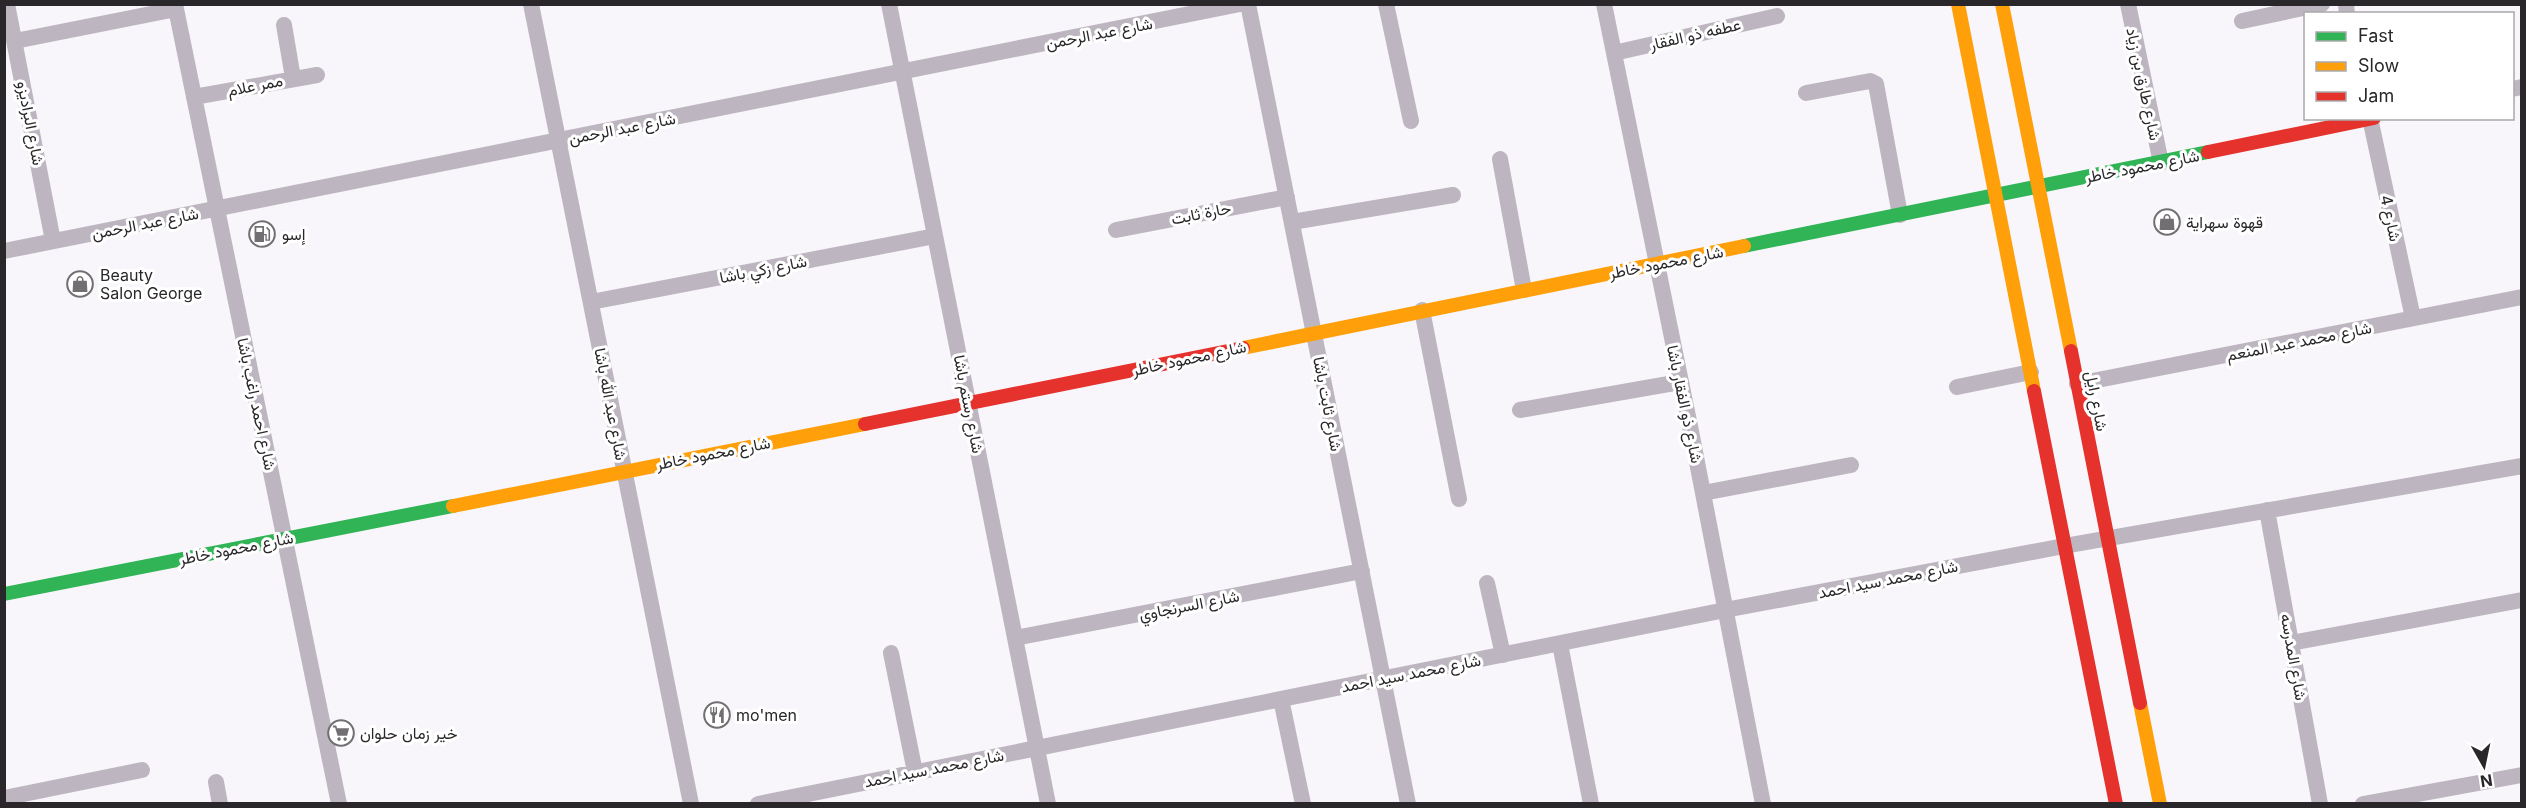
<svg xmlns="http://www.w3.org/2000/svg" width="2526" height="808" viewBox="0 0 2526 808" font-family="Inter,Vazirmatn,sans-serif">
<rect width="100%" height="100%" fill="#f8f6fa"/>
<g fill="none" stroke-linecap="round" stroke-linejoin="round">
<path stroke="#bdb6c0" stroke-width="16" d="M7,4L53,241
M175,4L339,804
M531,4L691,804
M889,4L1048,804
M1248,4L1408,804
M1386,4L1411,121
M1604,4L1691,431L1763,804
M2128,4L2161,163
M2346,4L2347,14
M2242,21L2322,4
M284,25L293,78
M15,41L176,9
M1614,53L1777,16
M2512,89L2522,87
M1806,93L1870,81L1876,84L1900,215
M194,97L317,75
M2370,118L2413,318
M1500,159L1524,290
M1292,222L1453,195
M1116,230L1287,197
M4,251L1240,4
M591,302L935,236
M1422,310L1459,499
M2077,384L2522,297
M1957,387L2031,372
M1520,410L1680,382
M1703,493L1851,465
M2267,510L2320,804
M1487,583L1503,655
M1015,638L1362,571
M2291,643L2522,600
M1560,644L1591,804
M891,653L915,772
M1281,699L1303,804
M216,782L220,804
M4,798L142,770
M758,804L1725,610L2064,546L2522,466
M2363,804L2522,775"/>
<path stroke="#30b455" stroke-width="14" d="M1744,246L2208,152
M4,594L453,506"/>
<path stroke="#ff9f0a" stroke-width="14" d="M1958,4L2034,391
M2002,4L2071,351
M1243,348L1744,246
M453,506L865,424
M2140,703L2160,804"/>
<path stroke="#e5322d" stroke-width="14" d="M2208,152L2374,118
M2071,351L2140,703
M2034,391L2116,804
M865,424L1243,348"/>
</g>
<defs>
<g id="shop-ring" transform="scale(1.35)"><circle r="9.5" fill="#fff" stroke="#716f72" stroke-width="1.5"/><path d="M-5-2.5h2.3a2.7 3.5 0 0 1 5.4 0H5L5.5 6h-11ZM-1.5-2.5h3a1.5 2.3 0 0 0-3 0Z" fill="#716f72"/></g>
<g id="fuel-ring" transform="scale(1.35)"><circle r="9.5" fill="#fff" stroke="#716f72" stroke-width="1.5"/><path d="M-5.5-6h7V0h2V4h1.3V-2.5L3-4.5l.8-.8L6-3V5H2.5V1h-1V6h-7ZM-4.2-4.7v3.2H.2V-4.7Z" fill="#716f72"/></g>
<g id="restaurant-ring" transform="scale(1.35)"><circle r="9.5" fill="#fff" stroke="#716f72" stroke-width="1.5"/><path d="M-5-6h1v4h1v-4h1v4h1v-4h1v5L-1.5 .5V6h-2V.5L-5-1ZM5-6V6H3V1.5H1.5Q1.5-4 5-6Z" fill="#716f72"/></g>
<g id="supermarket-ring" transform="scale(1.35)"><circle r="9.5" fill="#fff" stroke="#716f72" stroke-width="1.5"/><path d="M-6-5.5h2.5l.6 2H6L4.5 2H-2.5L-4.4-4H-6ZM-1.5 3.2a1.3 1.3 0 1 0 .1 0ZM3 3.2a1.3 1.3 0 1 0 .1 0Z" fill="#716f72"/></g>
</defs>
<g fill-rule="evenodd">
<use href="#shop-ring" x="2167" y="222"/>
<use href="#fuel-ring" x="262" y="234"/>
<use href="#shop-ring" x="80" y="284"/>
<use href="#restaurant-ring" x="717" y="715"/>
<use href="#supermarket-ring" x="341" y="733"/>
</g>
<g text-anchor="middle" stroke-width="6" stroke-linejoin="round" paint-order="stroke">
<g font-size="16" fill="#292729" stroke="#fff">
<text transform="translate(1099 33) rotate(-11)" y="6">شارع عبد الرحمن</text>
<text transform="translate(1695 34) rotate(-13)" y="6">عطفه ذو الفقار</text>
<text transform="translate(2144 84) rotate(78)" y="6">شارع طارق بن زياد</text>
<text transform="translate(255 85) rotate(-11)" y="6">ممر علام</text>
<text transform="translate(31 123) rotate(79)" y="6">شارع البراديزو</text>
<text transform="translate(622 128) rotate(-11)" y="6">شارع عبد الرحمن</text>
<text transform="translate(2142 166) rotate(-11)" y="6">شارع محمود خاطر</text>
<text transform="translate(1201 213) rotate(-11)" y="6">حارة ثابت</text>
<text transform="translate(2391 218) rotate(78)" y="6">شارع 4</text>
<text transform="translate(145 223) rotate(-11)" y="6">شارع عبد الرحمن</text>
<text transform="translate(1666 262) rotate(-11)" y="6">شارع محمود خاطر</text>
<text transform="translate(763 269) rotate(-11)" y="6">شارع زكي باشا</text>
<text transform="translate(2299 341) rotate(-11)" y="6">شارع محمد عبد المنعم</text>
<text transform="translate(1189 358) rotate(-12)" y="6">شارع محمود خاطر</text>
<text transform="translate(2097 401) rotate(79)" y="6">شارع رايل</text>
<text transform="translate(257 404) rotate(78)" y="6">شارع احمد راغب باشا</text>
<text transform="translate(611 404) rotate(79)" y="6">شارع عبد الله باشا</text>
<text transform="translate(969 404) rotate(79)" y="6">شارع رستم باشا</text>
<text transform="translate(1328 404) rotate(79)" y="6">شارع ثابت باشا</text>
<text transform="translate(1685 404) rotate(78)" y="6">شارع ذو الفقار باشا</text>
<text transform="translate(713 453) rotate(-11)" y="6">شارع محمود خاطر</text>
<text transform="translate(236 548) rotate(-11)" y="6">شارع محمود خاطر</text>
<text transform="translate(1888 579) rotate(-11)" y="6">شارع محمد سيد احمد</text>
<text transform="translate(1189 605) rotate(-11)" y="6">شارع السرنجاوي</text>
<text transform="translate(2294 657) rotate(80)" y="6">شارع المدرسه</text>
<text transform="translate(1411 673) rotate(-11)" y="6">شارع محمد سيد احمد</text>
<text transform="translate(934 768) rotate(-11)" y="6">شارع محمد سيد احمد</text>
</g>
<g font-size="16" fill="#292729" stroke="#fff" text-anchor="start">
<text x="2186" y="228">قهوة سهراية</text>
<text x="282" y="240">إسو</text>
<text x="100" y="281">Beauty<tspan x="100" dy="18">Salon George</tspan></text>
<text x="736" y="721">mo'men</text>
<text x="360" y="739">خير زمان حلوان</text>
</g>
</g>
<rect width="2526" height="808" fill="none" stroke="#292729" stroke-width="12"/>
<rect x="2304" y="12" width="210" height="108" fill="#ffffff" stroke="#a9a9a9" stroke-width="1.5"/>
<rect x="2316" y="32" width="30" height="9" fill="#30b455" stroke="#a9a9a9" stroke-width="1.5"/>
<text x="2358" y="42" font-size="18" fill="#292729">Fast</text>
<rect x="2316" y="62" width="30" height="9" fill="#ff9f0a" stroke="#a9a9a9" stroke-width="1.5"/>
<text x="2358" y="72" font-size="18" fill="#292729">Slow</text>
<rect x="2316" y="92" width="30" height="9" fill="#e5322d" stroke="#a9a9a9" stroke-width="1.5"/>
<text x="2358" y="102" font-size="18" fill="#292729">Jam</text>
<g transform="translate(2484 766) rotate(171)" stroke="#ffffff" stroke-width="4.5" paint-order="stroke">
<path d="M0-4.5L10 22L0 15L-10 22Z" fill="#292729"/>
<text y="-9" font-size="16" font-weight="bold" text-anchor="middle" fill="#292729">N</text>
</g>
</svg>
